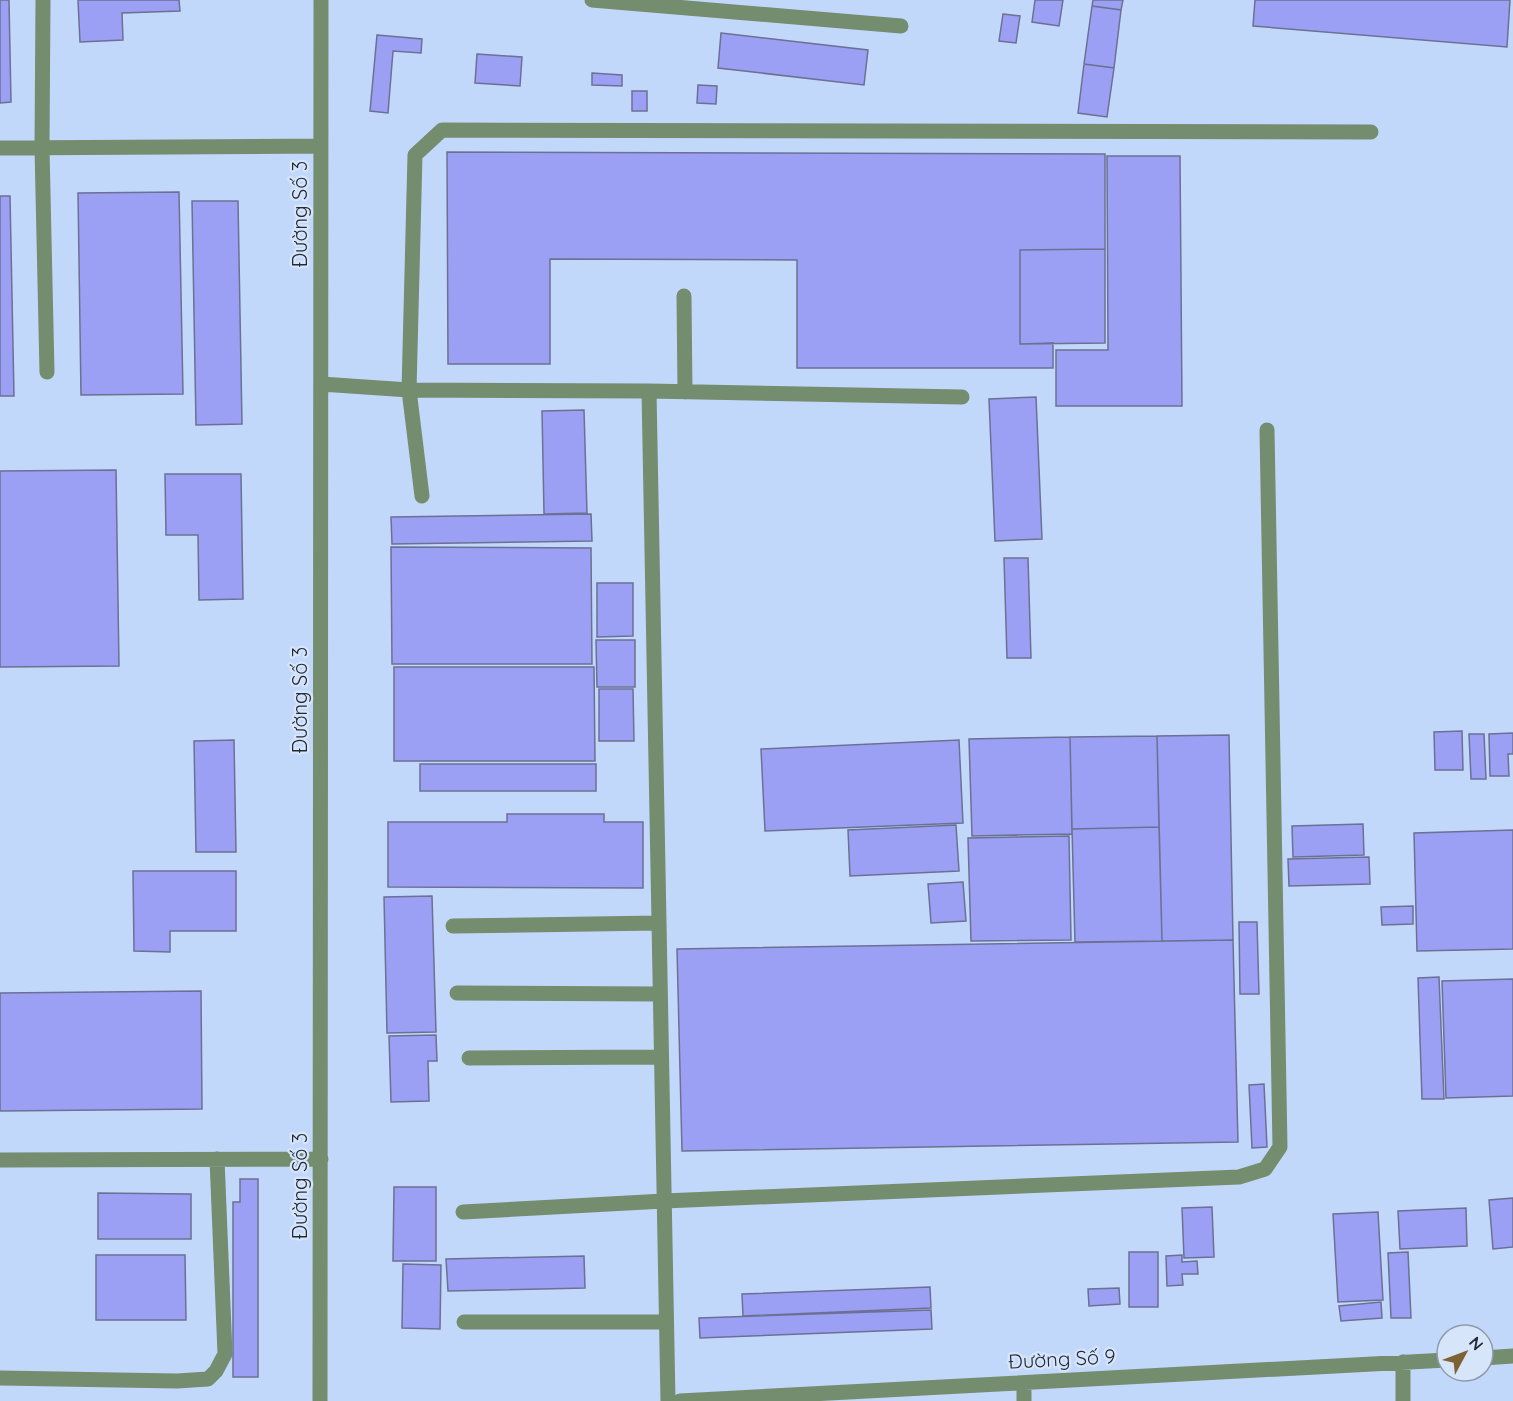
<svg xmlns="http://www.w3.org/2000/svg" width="1513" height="1401" viewBox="0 0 1513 1401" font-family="Quicksand,sans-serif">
<rect width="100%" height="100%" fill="#c2d8fb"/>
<path fill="#9ba0f4" stroke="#6c7093" stroke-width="1.5" d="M0,0H9L11,102L0,103Z
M78,0H179L180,11L122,13L123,40L80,42Z
M1035,0H1063L1059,26L1032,22Z
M1093,0H1123L1121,10L1092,6Z
M1255,0H1510L1507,47L1253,26Z
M1092,6L1121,10L1114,68L1084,64Z
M1003,14L1020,16L1016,43L999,41Z
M721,33L868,50L864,85L718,68Z
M377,35L422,39L421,53L393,51L388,113L370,111Z
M477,54L522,57L520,86L475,83Z
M1084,64L1114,68L1107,117L1078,113Z
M592,73L622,75V86L592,85Z
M698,85L717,86L716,104L697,103Z
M632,91H647V111H632Z
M447,152L1105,154V249L1020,250V344L1053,343V368H797V260L550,259V364H448Z
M1107,156H1180L1182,406H1056V350H1108Z
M179,192L183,394L81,395L78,193Z
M0,196H10L14,396H0Z
M192,201H238L242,424L196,425Z
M1105,249V343L1020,344V250Z
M1036,397L1042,539L995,541L989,399Z
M584,410L587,513L544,514L542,411Z
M116,470L119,666L0,667V471Z
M165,474H241L243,599L199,600L198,535H166Z
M591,514L592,541L392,544L391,517Z
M391,547L591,548L592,664H392Z
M1004,558H1028L1031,658H1007Z
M597,583H633V636L597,637Z
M596,640H635V687H597Z
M394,667H594L595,761H394Z
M599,689H633L634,741H599Z
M1462,731L1463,770H1435L1434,732Z
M1513,733V754H1508L1509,776H1490L1489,734Z
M1469,734H1484L1486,779H1471Z
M1229,735L1233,940L1162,941L1157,736Z
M1157,736L1159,827L1072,829L1070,737Z
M1070,737L1072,834L972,836L969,739Z
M234,740L236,852H196L194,741Z
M959,740L963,823L765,831L761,749Z
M420,764H596V791H420Z
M507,814H604V822H643V888L388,887V822H507Z
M1363,824L1364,855L1293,857L1292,826Z
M956,825L959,871L850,876L848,830Z
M1159,827L1162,941L1075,942L1072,829Z
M1513,830V949L1417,951L1414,833Z
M1069,836L1071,940L971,941L968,838Z
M1369,857L1370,884L1289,886L1288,859Z
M133,871H236V931H170V952L134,951Z
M963,882L966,921L931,923L928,884Z
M432,896L436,1032L387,1033L384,897Z
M1413,906V924L1382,925L1381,907Z
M1239,922H1257L1259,994H1240Z
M1233,940L1238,1142L682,1151L677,949Z
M1439,977L1444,1099H1422L1418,978Z
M1513,979V1096L1446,1098L1442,981Z
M201,991L202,1109L0,1111V993Z
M436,1035L437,1061H428L429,1101L391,1102L389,1036Z
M1264,1084L1267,1147L1252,1148L1249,1085Z
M240,1179H258V1377H233V1202H240Z
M394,1187H436V1261H393Z
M98,1193L191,1194V1239H98Z
M1513,1198V1247L1493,1249L1489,1200Z
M1212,1207L1214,1257L1184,1258L1182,1208Z
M1466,1208L1467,1246L1400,1249L1398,1211Z
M1378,1212L1383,1300L1338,1302L1333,1214Z
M1129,1252H1158V1307H1129Z
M1408,1252L1411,1318H1391L1388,1253Z
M96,1255H185L186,1320H96Z
M1182,1255V1262L1197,1261L1198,1274H1182L1183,1285L1167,1286L1166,1256Z
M584,1256L585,1288L448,1291L446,1259Z
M403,1264L441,1265L440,1329L402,1328Z
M930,1287L931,1308L743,1316L742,1294Z
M1119,1288L1120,1304L1089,1306L1088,1289Z
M1381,1302L1382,1318L1341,1321L1339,1306Z
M931,1310L932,1329L700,1338L699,1318Z"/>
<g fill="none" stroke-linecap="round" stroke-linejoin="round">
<path stroke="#748d6e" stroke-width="15" d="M43,0L42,148L47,372
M592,0L901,26
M0,148L321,146
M684,296L685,392
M321,384L409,390L649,391L962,397
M649,391L668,1401
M422,496L409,390L415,155L442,130L1371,132
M453,926L659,923
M457,993L660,994
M469,1058L661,1057
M0,1160L321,1159
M463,1212L664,1201L1239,1177L1265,1169L1280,1147L1267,430
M464,1322H666
M1483,1358L1513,1356
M0,1378L177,1381L208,1379L216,1371L225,1354L217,1159
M1024,1383V1401
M320,1401L321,0
M680,1401L1447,1360
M1403,1401V1362"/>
</g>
<g text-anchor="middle" stroke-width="4.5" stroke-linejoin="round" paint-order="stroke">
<g font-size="20" fill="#222a38" stroke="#d7e5fa">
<text transform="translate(300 214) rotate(-90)" y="7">Đường Số 3</text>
<text transform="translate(300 700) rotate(-90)" y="7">Đường Số 3</text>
<text transform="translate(300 1186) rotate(-90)" y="7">Đường Số 3</text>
<text transform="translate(1062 1359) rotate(-3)" y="7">Đường Số 9</text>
</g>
</g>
<g transform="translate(1465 1353) rotate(49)"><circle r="28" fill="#d7e5fa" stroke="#8f9aac" stroke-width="1.5"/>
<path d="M0-4.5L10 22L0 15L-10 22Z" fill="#7d6334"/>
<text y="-9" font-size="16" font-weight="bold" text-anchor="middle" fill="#222a38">N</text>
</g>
</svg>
